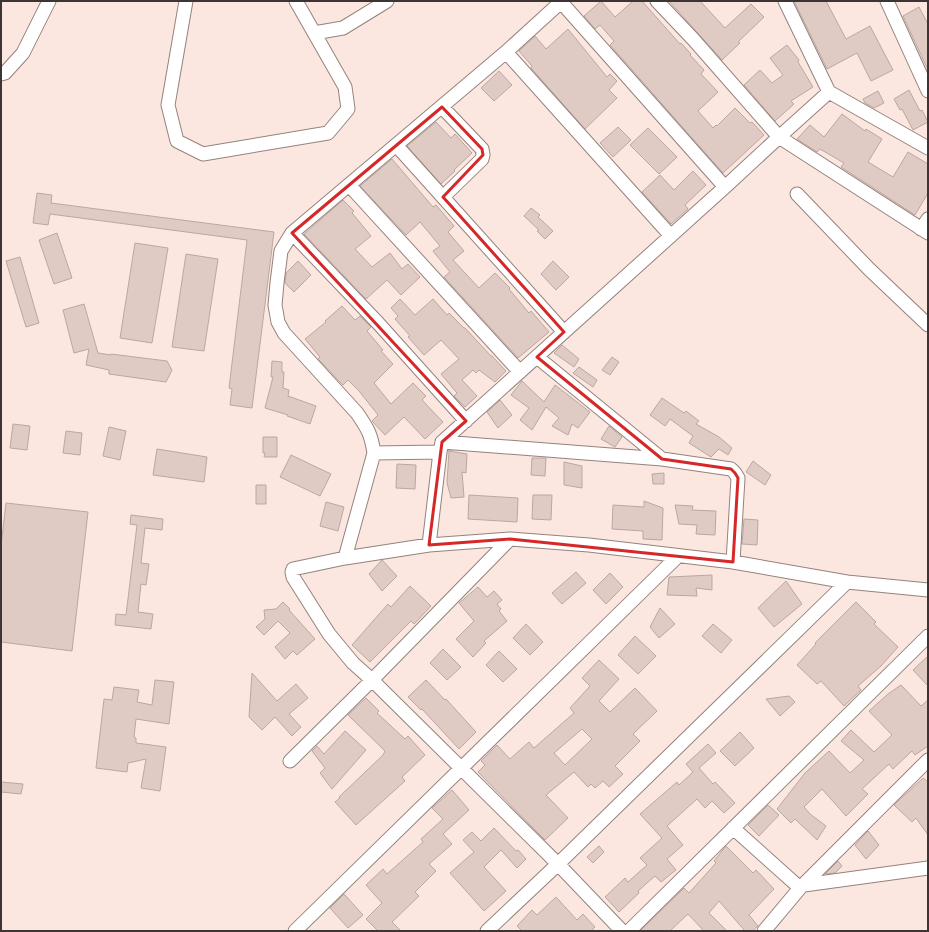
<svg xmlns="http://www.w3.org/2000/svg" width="929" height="932" viewBox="0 0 929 932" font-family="'Golos Text',sans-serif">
<rect width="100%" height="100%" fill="#fce7e0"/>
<path fill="#dfcbc4" stroke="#bba7a1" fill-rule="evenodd" d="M601,1L615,17L633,1H642L680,44L681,43L691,54L690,55L704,70L701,74L718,92L698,111L713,128L716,125L717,126L735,108L750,123L752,122L764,135L723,173L610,45L614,41L600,25L595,29L584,16Z
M669,1H700L725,28L751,4L764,17L738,42L740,43L722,60Z
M794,1H826L846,39L870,26L893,70L871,81L857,53L827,69Z
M919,7L928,24V70L903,16Z
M568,29L607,77L610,74L617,81L609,90L617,98L585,129L531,68L532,66L519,51L535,36L546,49Z
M787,45L799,60L798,62L813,87L791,101L794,104L775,121L744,85L760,70L772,83L783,75L770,58Z
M499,71L512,85L494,101L481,88Z
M909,90L920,111L922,110L928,122L913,130L902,109L900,110L894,99Z
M878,91L884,103L874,108L865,103L863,99Z
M842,114L865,131L866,129L882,139L868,162L893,177L908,152L928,164V193L915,215L841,167L844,163L820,149L817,152L797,139L810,125L824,137Z
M436,122L451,138L455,134L472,153L454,170L455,171L441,184L407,146Z
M618,127L631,140L613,157L600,143Z
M648,128L677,157L659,174L630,145Z
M392,159L433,207L436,205L454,226L448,232L464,251L453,260L479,288L495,273L510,288L509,289L529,313L531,311L549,332L518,358L444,277L450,272L433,251L440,246L420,222L406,235L360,186Z
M693,171L706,185L685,205L688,209L671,224L642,192L660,175L674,190Z
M37,193L52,195L51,203L274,232L252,408L230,405L232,389L229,388L247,240L50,214L48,225L33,223Z
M343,200L354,211L352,213L371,236L355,249L372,267L390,253L402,269L408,264L420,277L401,295L387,280L366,299L304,234Z
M531,208L540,215L538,217L553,231L545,239L537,231L539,230L524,216Z
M57,233L72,278L54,284L39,240Z
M135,243L168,248L152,343L120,338Z
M186,254L218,259L204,351L172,347Z
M20,257L39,323L26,327L6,261Z
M298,261L311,275L294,292L285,283L286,273Z
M553,261L569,277L556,290L541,274Z
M400,299L415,315L433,299L447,315L449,313L464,328H465L491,356H492L506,371L495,382L479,370L476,373L473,370L462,380L477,396L465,407L454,396L457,393L441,374L459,359L441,340L424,355L408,337L410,336L395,319L398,316L391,308Z
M84,304L98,353L111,355V354L167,361L172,370L166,382L109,374V370L86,365L89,349L74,353L63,310Z
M342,306L355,320L360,316L371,327L367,331L383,350L381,351L393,364L374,383L391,404L413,383L426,396L422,400L443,422L425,439L404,417L385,435L372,421L378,415L359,391L348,380L343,385L318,359L320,357L305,339L326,322L325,321Z
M562,345L579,359L574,367L554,353Z
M612,357L619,362L610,375L602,370Z
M272,361L282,362V372H284L283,388L289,390L288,396L316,406L310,424L287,416L288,415L265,408L273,377H271Z
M579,367L597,380L593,387L573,373Z
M522,381L544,402L555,385L590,412L578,428L572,424L568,435L552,426L559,418L546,407L532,430L520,420L529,408L511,395Z
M662,398L684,413L686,411L699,421L696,424L719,437L732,448L728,455L719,449L711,457L689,443L693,436L670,419L665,426L650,415Z
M500,400L512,415L498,428L487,412Z
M13,424L30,426L27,450L10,448Z
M609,426L622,437L615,447L601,439Z
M109,427L126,431L120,460L103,456Z
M66,431L82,433L80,455L63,453Z
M263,437H277V457H264L265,453H263Z
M157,449L207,457L204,482L153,475Z
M449,451L467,454L466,473L462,472L464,497L451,498L447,483Z
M291,455L331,474L320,496L280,477Z
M532,458H546L545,476L531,475Z
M753,461L771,475L765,485L746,472Z
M564,462L582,466V488L564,485Z
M397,464L416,465L415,489L396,488Z
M664,473V484H653L652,474Z
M256,485H266V504H256Z
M469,495L518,498L517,522L468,519Z
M533,495H552L551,520L532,519Z
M644,501L663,508L662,540L643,539V531L612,529L613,505L644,507Z
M326,502L344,507L338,531L320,526Z
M6,503L88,512L72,651L1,642V546Z
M675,505L693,506L692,510L716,511L715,535L696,534L697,525L679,524Z
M131,515L163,519L162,530L145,528L141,563L149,564L146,585L141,584L138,612L153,614L151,629L115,625L116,614L126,615L137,525L130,524Z
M744,519L758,520L757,545L742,544Z
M382,560L397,576L382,591L369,574Z
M576,572L586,583L562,604L552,593Z
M610,573L623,587L606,604L593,590Z
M712,575V590L696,588L697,596L667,595L669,577Z
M786,581L802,604L774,627L758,608Z
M410,586L431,606L414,624L411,621L370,662L352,645L388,604L391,607Z
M478,587L487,597L494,591L502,600L497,604L501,609L499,611L507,621L484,641L486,643L473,657L456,639L474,621L459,603Z
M283,602L290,609L289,610L315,639L297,655L293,651L285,659L275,647L290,633L278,621L264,635L256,627L265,619L264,610L276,609Z
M856,602L876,622L874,624L898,647L881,666L858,686L861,690L844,706L821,681L817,684L797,665L816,644L815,643Z
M660,608L675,624L659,638L650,627Z
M526,624L543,642L530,655L513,638Z
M713,624L732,640L721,653L702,636Z
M635,636L656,656L638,674L618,655Z
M443,649L461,667L447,680L430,663Z
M499,651L517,669L503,682L486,665Z
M928,656V686L913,670Z
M599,660L619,679L599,701L610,712L635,688L657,711L633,734L640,741L615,766L623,774L609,787L603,781L595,788L591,784L588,787L574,772L546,795L568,818L545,840L478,772L485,765L481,761L497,745L510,759L529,742L534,748L574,713L570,708L590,686L582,678ZM582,729L592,739L565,765L554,753Z
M252,673L277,701L296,684L308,698L289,714L301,727L292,736L275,717L262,730L249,717Z
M155,680L174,682L169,724L136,719L134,737L136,738V743L166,747L160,791L141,788L146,759L128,763L127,772L96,768L104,699L112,700L114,687L139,690L137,702L152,705Z
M426,680L445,700L446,699L476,732L459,749L422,709L421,710L408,697Z
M901,685L921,706L928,700V746L915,755L912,751L893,769L889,764L862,789L868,794L846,816L822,789L804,807L810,814L826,826L817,840L795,819L791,823L777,809L805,773L829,751L850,773L864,760L841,741L851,730L874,752L892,735L869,711L888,694Z
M789,696L795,702L780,716L766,699Z
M366,698L379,711L377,713L405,739L408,736L425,755L402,777L405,781L356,825L335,802L340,798L339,797L383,755L385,751L348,715Z
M345,731L366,750L332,789L320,773L325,768L312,751L317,746L324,754Z
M740,732L754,748L735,766L720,751Z
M708,744L716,753L699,768L713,784L715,782L735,803L724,813L712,801L705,808L697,799L667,826L683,845L667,859L676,870L661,882L655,876L638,891L639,893L619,912L605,897L625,878L628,882L647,865L640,858L662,838L640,814L677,782L679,785L693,772L686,764Z
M923,778L928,782V835L916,818L912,822L894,805Z
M1,782L23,784L21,794L1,792Z
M452,790L469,810L443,834L452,844L429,864L436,871L415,892L419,896L392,922L401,931H378L366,919L382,903L366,885L383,869L387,874L423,842L421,839L443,819L432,808Z
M768,805L779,815L759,836L748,825Z
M494,828L516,851L518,850L526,859L517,868L501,850L484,867L506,891L484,911L450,873L474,852L463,840L472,832L481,841Z
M868,831L879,845L866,859L855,845Z
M599,846L604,852L593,863L587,857Z
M726,846L753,873L756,870L774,889L749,915L758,926L752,931H745L719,901L709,913L727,931H704L688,914L670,931H640L684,888L689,893L716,863L714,861Z
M838,861L842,866L835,873L825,874Z
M344,894L363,915L348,928L330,908Z
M556,897L577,920L583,914L595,927L591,931H522L517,926L532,910L537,915Z"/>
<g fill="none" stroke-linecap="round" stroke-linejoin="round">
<g stroke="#95827c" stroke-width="15">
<path id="minor" d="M186,1L168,105L177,141L203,154L328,133L348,109L345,87L296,1
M785,1L829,92L928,148
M887,1L928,91
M561,2L725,187L779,137L693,39L657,1
M314,33L343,28L387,1
M506,52L671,236
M1,74L5,73L23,53L49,1
M829,92L779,137L928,233
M442,107L482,149L483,155L482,159L443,197
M396,145L564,332
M349,185L520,372
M797,194L869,269L928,325
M921,229L928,219
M292,233L378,323L466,421
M442,442L662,459L537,357
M374,453L440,452
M662,459L731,469L735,473L738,478L733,562
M429,545L440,452L442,442L725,187
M345,558L374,453C371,434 368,429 357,413L284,333L278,322L275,305L277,283L281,251L292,233L506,52L562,1
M290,761L372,680L510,539
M733,828L800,888
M804,885L928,868
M295,931L678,556
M487,931L558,864L847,582
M622,931L558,864L372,680L353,663L329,634L293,577L292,572L293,569L345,558L429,545L510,539L589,545L733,562L847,582L928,590
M629,931L928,636
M764,931L800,888L928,760"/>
</g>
<use href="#minor" stroke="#fff" stroke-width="13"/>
</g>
<path fill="none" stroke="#d62828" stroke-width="3" stroke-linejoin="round" d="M442,107L482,149L483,155L443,197L564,332L537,357L662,459L731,469L735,473L738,478L733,562L510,539L429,545L442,442L466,421L292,233Z"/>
<rect width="929" height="932" fill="none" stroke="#3d3533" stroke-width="4"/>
</svg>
